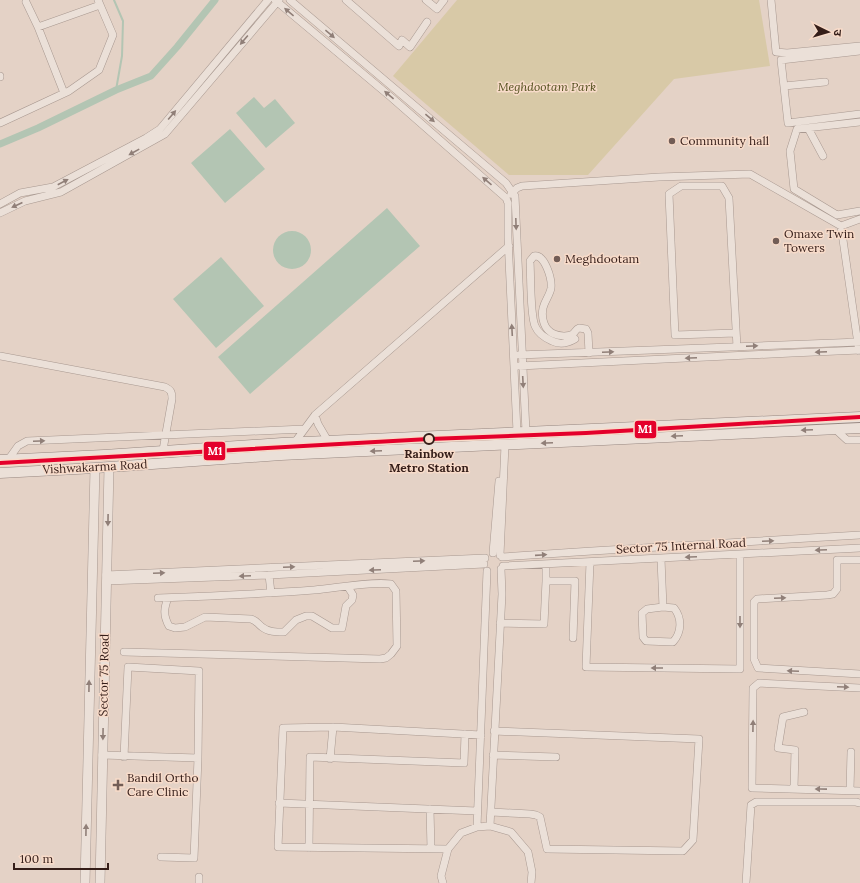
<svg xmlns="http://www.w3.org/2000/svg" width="860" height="883" viewBox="0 0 860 883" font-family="Lora,'Noto Sans Devanagari',serif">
<rect width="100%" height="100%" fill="#e4d2c6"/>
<path fill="#d8c9a7" d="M457,0H759L770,66L674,79L588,175H509L393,76Z"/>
<path fill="#b3c5b3" d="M254,97L264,108L275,99L295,123L266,148L236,113Z
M230,129L265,169L225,203L191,163Z
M387,208L420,246L250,394L218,357Z
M273 250a19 19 0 1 1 38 0a19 19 0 1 1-38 0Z
M221,257L264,306L216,348L173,299Z"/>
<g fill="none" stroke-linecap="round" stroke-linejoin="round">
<path stroke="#b3c5b3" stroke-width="2" d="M114,0L123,21L122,56L116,90"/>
<path stroke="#b3c5b3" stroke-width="7" d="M0,144L38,128L116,90L151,76L177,47L215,0"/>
<g stroke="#a89890" stroke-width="8">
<path id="minor" d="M275,0L392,98L506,198L508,203V238L517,432
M290,0L506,183L515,196L526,432
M346,0L399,46L402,40L410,47L427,22
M426,0L437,9L444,0
M771,0L776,52L787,53L860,46
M26,2L38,27
M860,51L781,60L788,123L860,114
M0,76V77
M784,86L825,82
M64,93L38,27L100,5
M860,122L797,129L790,151L794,189L837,215L860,211
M0,123L69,91L99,70L113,35L98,0
M808,128L823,156
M511,194L517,188L522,186L659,177L750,174L841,226L859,351
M0,204L20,193L53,187L146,138L160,129L268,0
M0,213L25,201L61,192L165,134L279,0
M841,226L860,219
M736,333L675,335L669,194L681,186H722L729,198L737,347
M575,339C568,343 560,345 552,341C545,338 538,333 535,326C530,314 531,276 530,261L534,256C545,254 552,279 551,288C550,295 545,300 543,308C541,318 544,330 554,334C559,336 568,337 573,334C575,332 576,329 579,328L586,329L588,333L589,353
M518,355L860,342
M0,356L165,387C171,390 172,392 172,399L163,450
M519,366L792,353L860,350
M315,415L318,424L328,441
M835,429L847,440H860
M295,442L315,415L509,246
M8,460L18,446L27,441L304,429
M493,553L499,481
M500,555L505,445
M502,557L592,551L860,535
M661,559L663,607L674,608C682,618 682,632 673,642L646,641L643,637L642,613L647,609L663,607
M860,560H837V589L833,594L827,595L757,599L754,602V659L758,668L860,674
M590,562L586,667L740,669V555
M546,564V581
M503,566L860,548
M106,575L485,558
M269,575L271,593
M106,581L269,575L484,564
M168,598C164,608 163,615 169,626L175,628L185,627L205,617L251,619C256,620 258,624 262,627C268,632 276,632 284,632L296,620L306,616H312L332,628H342L346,606L352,600L353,595L348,587
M500,623L544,624L546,581H575L573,638
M124,652L380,659L386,658L391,654L397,646L396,591L391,584C370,581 337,588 314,590C262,594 210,596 158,598
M860,688L759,683L753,688L752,788L860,791
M102,755L198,758L199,671L128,667L124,757
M493,755L556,757
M330,759L333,727
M794,789L795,750L778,748L783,717L804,712
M850,790L851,752
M279,803L477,811
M430,809L431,849
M491,812L530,814L536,815L540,817L547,849L683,851L693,840L699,739L494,731
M490,826L502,594L501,569
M477,827L487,571
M309,848L310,757L464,763L465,734
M448,849L278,847L283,728L333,727L481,735
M161,857L194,858L198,758
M199,883V877
M443,883L441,876L448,849L461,833L477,827L490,826L511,832L528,852L532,872L531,883
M746,883L751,805L756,802H856L860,803"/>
</g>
<g stroke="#a89890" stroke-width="10">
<path id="tertiary" d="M85,883L95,468
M100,883L109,467"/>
</g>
<g stroke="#978780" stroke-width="11">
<path id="secondary" d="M0,460L104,455L282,443L860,417
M0,473L95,468L281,455L860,428"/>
</g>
<use href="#minor" stroke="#ebe0d8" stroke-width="7"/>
<use href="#tertiary" stroke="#ebe0d8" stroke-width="9"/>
<use href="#secondary" stroke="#ebe0d8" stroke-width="10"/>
<g stroke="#f8dbc9" stroke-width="7">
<path id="metro-1" d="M0,463L429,439L586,433L860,417"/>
</g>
<use href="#metro-1" stroke="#e4002b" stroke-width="4"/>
</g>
<defs><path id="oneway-solid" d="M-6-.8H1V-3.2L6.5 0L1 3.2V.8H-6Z"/></defs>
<g fill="#907f78">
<use href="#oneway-solid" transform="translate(289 12) rotate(-140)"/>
<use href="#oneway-solid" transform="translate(330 34) rotate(40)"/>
<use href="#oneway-solid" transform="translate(244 40) rotate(130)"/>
<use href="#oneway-solid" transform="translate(389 95) rotate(-140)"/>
<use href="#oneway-solid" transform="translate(172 115) rotate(-50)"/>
<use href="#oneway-solid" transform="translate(430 118) rotate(40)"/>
<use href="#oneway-solid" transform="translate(134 152) rotate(151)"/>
<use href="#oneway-solid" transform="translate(487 181) rotate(-139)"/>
<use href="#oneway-solid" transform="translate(63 182) rotate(-28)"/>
<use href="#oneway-solid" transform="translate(17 205) rotate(155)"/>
<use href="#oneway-solid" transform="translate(516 224) rotate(88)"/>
<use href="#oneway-solid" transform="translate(512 330) rotate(-93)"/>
<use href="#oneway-solid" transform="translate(752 346) rotate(-2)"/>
<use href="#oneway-solid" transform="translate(608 352) rotate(-2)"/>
<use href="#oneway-solid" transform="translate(821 352) rotate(178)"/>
<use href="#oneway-solid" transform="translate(691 358) rotate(177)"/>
<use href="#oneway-solid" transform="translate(523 382) rotate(87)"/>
<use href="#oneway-solid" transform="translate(807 430) rotate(177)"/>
<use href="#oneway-solid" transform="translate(677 436) rotate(177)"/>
<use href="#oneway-solid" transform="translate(39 441) rotate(-2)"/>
<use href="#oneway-solid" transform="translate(547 443) rotate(177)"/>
<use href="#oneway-solid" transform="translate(376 451) rotate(177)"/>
<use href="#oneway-solid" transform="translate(108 520) rotate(91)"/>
<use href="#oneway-solid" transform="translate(768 541) rotate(-3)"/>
<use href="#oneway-solid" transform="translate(821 550) rotate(177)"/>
<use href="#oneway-solid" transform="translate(541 555) rotate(-4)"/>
<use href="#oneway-solid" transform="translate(691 557) rotate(177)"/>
<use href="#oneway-solid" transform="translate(419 561) rotate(-3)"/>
<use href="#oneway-solid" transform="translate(289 567) rotate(-3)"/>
<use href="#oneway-solid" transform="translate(375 570) rotate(177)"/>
<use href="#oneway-solid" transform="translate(159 573) rotate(-3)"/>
<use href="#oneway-solid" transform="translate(245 576) rotate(178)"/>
<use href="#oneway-solid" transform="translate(780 598) rotate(-3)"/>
<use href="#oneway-solid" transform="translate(740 622) rotate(90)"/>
<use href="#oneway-solid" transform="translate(657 668) rotate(-180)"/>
<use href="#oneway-solid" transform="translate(793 671) rotate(-177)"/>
<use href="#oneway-solid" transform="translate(89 686) rotate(-89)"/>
<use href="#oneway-solid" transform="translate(843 687) rotate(3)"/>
<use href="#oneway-solid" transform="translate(753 726) rotate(-89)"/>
<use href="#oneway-solid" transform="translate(103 734) rotate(91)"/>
<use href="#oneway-solid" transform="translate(821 789) rotate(-179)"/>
<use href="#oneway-solid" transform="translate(86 830) rotate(-89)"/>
</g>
<g fill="#725d56" stroke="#f8dbc9" stroke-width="1.5">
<circle cx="672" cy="141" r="4"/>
<circle cx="776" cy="241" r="4"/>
<circle cx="557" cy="259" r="4"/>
<path d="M116 779h4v4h4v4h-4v4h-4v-4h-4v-4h4z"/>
</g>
<circle fill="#f8dbc9" stroke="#351e19" stroke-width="2" cx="429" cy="439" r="5"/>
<g text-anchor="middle" stroke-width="3" stroke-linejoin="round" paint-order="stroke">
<g font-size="12" font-style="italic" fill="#53501e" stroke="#f8dbc9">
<text x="547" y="91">Meghdootam Park</text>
</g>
<g font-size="12" fill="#351e19" stroke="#f8dbc9" text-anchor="start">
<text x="680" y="145">Community hall</text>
<text x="784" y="238">Omaxe Twin<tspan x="784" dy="14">Towers</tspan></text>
<text x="565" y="263">Meghdootam</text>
<text x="127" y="782">Bandil Ortho<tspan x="127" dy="14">Care Clinic</tspan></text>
</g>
<g font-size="12" font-weight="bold" fill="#351e19" stroke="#f8dbc9">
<text x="429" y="458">Rainbow<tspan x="429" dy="14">Metro Station</tspan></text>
</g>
<g font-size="12" fill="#351e19" stroke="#f8dbc9">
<text transform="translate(95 467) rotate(-3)" y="4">Vishwakarma Road</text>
<text transform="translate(681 546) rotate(-3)" y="4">Sector 75 Internal Road</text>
<text transform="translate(104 675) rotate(-89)" y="4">Sector 75 Road</text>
</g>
</g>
<g stroke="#f8dbc9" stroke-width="1.5">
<rect x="634" y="420" width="23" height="19" rx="4" fill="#e4002b"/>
<rect x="203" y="441" width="23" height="20" rx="4" fill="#e4002b"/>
</g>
<g font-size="11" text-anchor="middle" font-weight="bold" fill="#fff">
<text x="645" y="433">M1</text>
<text x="215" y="455">M1</text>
</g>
<g transform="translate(828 32) rotate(95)" stroke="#f8dbc9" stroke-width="3" paint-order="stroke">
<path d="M0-3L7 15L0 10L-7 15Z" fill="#351e19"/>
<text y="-6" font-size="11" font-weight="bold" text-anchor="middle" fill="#351e19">उ</text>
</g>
<path d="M14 863v6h94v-6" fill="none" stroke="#351e19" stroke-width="2"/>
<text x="20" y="863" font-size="12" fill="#351e19" stroke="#f8dbc9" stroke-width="3" paint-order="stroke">100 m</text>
</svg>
